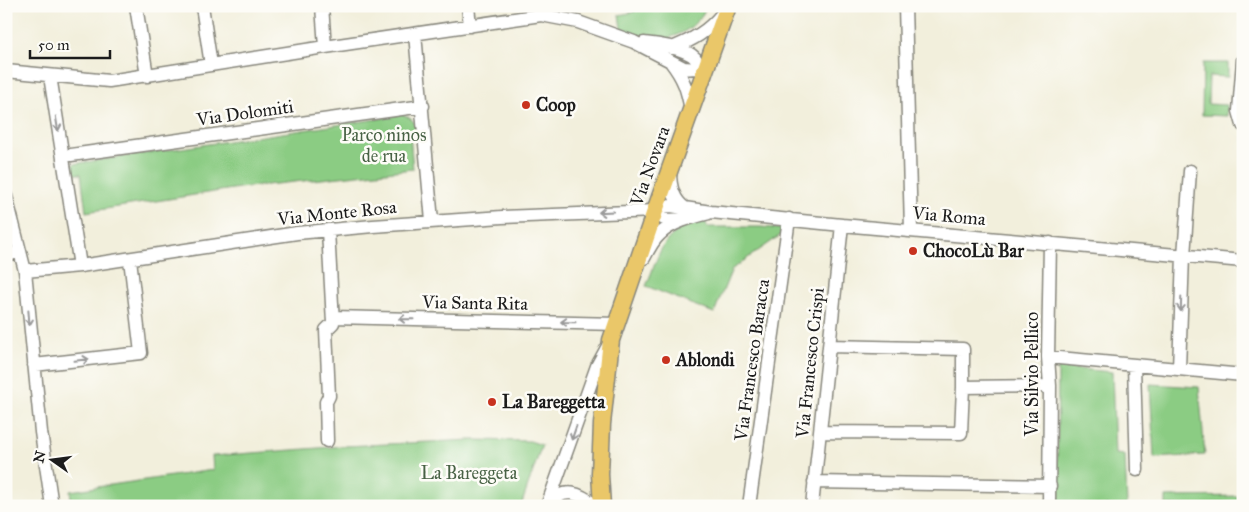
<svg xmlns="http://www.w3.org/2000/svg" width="1249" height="512" viewBox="0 0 1249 512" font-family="'IM FELL Great Primer',serif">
<rect width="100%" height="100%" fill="#fdfcf7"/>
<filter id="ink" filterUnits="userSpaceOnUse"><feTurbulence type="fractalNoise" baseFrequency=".02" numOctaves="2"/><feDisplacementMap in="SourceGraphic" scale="10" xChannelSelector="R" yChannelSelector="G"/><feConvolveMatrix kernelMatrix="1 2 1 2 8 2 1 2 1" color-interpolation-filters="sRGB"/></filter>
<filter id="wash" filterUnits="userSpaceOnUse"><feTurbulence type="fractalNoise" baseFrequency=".0096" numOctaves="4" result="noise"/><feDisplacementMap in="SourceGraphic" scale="20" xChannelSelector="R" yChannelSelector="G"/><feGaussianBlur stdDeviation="1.12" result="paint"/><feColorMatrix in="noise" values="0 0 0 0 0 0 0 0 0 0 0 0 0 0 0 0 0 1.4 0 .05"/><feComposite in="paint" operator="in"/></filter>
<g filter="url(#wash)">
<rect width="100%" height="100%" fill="#f2efdc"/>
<path fill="#8bcc83" stroke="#547450" d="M633,6H708C698,22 689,32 671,37L670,41L637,35L621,28L619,15L634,12Z
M1203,63H1228V77L1209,76L1208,104L1227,105V116L1202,115Z
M402,114C411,118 417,122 417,133L410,134L413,169L239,188L86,212L81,174H74L73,164L384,118L386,116Z
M697,222H706L707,227H761L782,229L781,235L732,269L714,313L646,286C660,254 660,234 697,222Z
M1058,367L1112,372L1115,454L1125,455L1127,506H1057Z
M1150,384L1199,387L1205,455L1154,458Z
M471,440L530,441L542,445L521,506H72L70,491L213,470L212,456L345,446Z
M1243,496V506H1166V497Z"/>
</g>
<g filter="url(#ink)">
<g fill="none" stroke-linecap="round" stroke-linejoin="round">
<g stroke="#87867c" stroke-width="15">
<path id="minor" d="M136,6L147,76
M202,6L211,65
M322,6L325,47
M468,6L470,26
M905,6L911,230
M415,34L432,221
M644,43C657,44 686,48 695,58C698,62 700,69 701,74
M672,48C693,40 708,31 722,14
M1243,60L1239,111L1243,125
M671,62C684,79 687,89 691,110
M6,71L109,81L325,47L541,15L578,22L634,42L684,68C696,70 700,67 709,59
M50,76L80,266
M71,155L423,106
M670,172C670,185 673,200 685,208
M6,196L25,271L41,432L52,506
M655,211L660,207L671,206L711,212L842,225L1243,261
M655,211C661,222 672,220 683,219
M6,255L20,252
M1184,256L1190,171
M644,258C648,250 653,240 660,234C672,222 693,217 709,213
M25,271L80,266L297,233L373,226L502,217L655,211
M333,317L617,324
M829,346L963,349V387L1050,386
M1048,357L1243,375
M34,365L141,353L130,259
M1134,365L1137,470
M1179,369L1183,256
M820,432L961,433L963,387
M327,441L326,402L329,396L326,330L333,323L328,230
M814,482L1050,486
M549,504C564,486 580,493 596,506
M547,506L597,366L609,344
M749,506L789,219
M812,506L842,225
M1049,506L1050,386L1048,357L1050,243"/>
</g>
<g stroke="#87867c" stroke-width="19">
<path id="major" d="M602,506L600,474L602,424L611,340L655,211L728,6"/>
</g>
<use href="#minor" stroke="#fff" stroke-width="12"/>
<use href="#major" stroke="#eac769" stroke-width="16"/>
</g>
<defs><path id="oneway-shaft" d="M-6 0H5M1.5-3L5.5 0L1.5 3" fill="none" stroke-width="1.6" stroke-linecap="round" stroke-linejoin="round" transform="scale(1.25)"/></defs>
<g stroke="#999">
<use href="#oneway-shaft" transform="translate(57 124) rotate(81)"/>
<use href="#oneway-shaft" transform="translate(606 212) rotate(177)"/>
<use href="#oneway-shaft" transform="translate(1181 304) rotate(92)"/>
<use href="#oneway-shaft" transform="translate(29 318) rotate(85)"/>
<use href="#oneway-shaft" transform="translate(406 319) rotate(-179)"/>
<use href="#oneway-shaft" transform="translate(568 322) rotate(-179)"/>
<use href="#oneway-shaft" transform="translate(82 360) rotate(-6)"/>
<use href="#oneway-shaft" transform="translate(574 433) rotate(109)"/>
</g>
</g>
<g fill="#c8321e" stroke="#fdfcf7" stroke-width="2">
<circle cx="526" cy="105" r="5"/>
<circle cx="913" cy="251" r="5"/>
<circle cx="666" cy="360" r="5"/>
<circle cx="492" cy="402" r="5"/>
</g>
<g text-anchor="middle" stroke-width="5" stroke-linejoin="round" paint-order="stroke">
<g font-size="18" font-weight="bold" fill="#1c1c1c" stroke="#fdfcf7" text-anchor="start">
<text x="536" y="111">Coop</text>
<text x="923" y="257">ChocoLù Bar</text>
<text x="676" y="366">Ablondi</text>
<text x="502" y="408">La Bareggetta</text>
</g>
<g font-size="18" fill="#1c1c1c" stroke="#fdfcf7">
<text transform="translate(245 113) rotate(-8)" y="6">Via Dolomiti</text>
<text transform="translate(650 166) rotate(-70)" y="6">Via Novara</text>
<text transform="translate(337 213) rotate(-6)" y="6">Via Monte Rosa</text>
<text transform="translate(949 216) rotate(5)" y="6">Via Roma</text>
<text transform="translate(475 303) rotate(1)" y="6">Via Santa Rita</text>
<text transform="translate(752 360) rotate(-82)" y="6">Via Francesco Baracca</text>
<text transform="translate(810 363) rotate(-84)" y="6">Via Francesco Crispi</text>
<text transform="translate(1032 374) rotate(-90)" y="6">Via Silvio Pellico</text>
</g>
<g font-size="18" fill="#486245" stroke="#fdfcf7">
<text x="384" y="141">Parco ninos<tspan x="384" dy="21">de rua</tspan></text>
<text x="469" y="479">La Bareggeta</text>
</g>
</g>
<rect width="1249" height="512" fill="none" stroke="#fdfcf7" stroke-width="25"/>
<g transform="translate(52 460) rotate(284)" stroke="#fdfcf7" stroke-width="4" paint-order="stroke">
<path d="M0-4L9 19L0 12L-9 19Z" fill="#1c1c1c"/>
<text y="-8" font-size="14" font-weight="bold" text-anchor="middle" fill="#1c1c1c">N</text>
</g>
<path d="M30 50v8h80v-8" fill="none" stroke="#1c1c1c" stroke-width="2.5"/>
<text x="38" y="50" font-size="15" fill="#1c1c1c" stroke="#fdfcf7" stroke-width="4" paint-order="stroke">50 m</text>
</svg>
